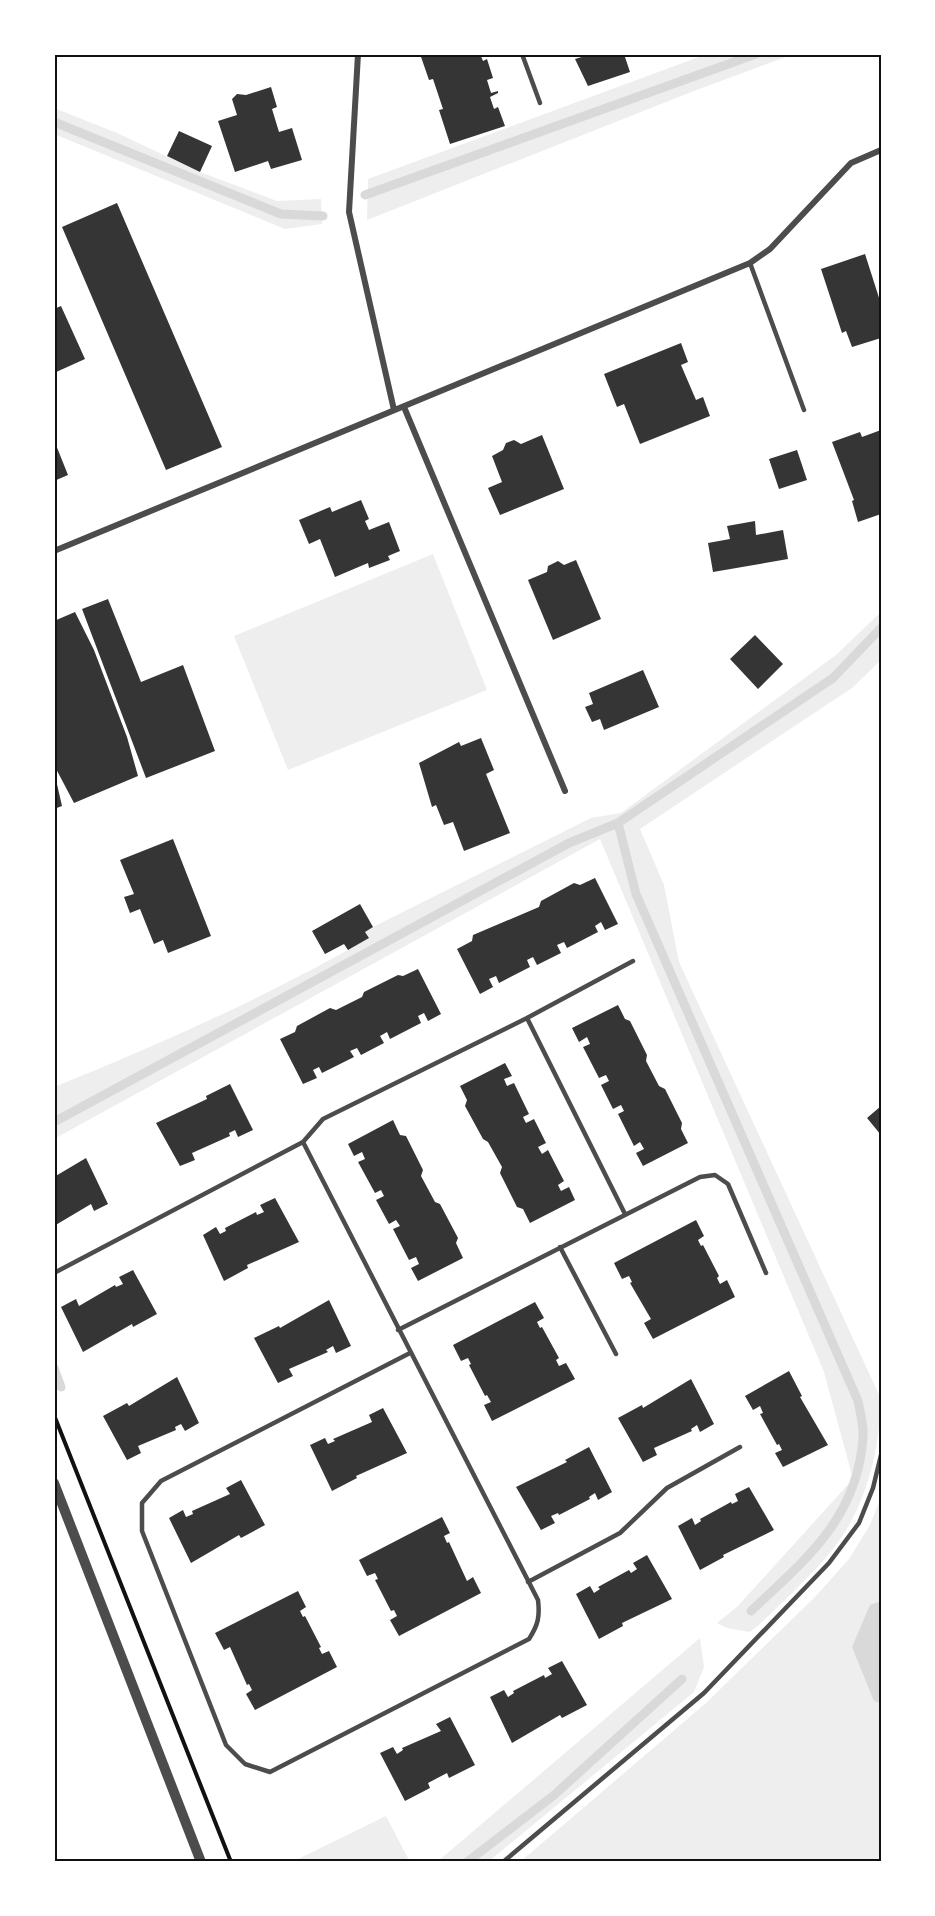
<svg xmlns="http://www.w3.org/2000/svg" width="935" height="1916" viewBox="0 0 935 1916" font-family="'Space Grotesk',sans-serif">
<rect width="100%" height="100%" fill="#fff"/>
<path fill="#eee" d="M707,54H794L694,91L367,220L368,179Z
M54,108L117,133L200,172L277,201L321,199L322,224L285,229L54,134Z
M433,554L487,690L288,770L234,636Z
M881,612V660L852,688L640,829L664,885L679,962L881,1399C880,1445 868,1499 841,1538C818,1571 787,1597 759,1625L750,1632L727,1628L717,1623L737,1607L853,1479L824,1372L600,839L54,1139V1087C161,1044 268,996 369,938L365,932L373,927L591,818L621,813L836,655Z
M881,1497V1862H520L706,1703L815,1597L849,1559L870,1525Z
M700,1638L704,1667L694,1692L488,1862H437Z
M386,1816L410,1862H292Z"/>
<path fill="#d9d9d9" d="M881,1601V1703L874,1701L852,1647L870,1605Z"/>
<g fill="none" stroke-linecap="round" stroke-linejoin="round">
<path stroke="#d9d9d9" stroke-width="9" d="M54,122L281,214L323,216
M365,195L756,54
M618,823L636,894L858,1401C860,1412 864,1426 863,1437C858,1518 805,1560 751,1611
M54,1122L569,843L618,823L833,678L881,628
M54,1368L61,1387
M467,1862L553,1796L682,1679"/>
</g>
<path fill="#353535" d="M420,54H480L483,61L487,59L493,78L487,80L491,93L498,91V93L490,97L494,109L498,107L505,126L450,144L439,110L443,109L433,79L429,80Z
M584,54H624L630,72L588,86L575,59L585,56Z
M271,87L277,107L272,109L279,132L292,128L302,160L271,169L268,161L235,172L218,121L237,115L232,99L237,94L246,95Z
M179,131L212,146L200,172L167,156Z
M117,203L222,447L166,470L62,227Z
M865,254L881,304V338L852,347L846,331L842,333L821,269Z
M61,306L85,359L54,373V309Z
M681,343L688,362L681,365L696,400L703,397L710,416L640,444L624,404L617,407L604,374Z
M881,430V514L858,522L852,501L854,500L832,442L860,432L862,437Z
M542,435L564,489L500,515L488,488L502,482L492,456L503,450L506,443L514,440L521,444Z
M54,440L68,475L54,481Z
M797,450L807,480L779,489L769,459Z
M361,500L369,519L365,521L369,530L389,522L400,551L388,556L390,560L369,568L368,563L335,577L320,539L309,544L299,520L330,507L332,512Z
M755,521L756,535L783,530L788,559L713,572L708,543L730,539L727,526Z
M576,560L601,619L553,640L528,580L547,572L548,566L558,561L564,565Z
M108,599L141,682L183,665L215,751L146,778L82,609Z
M75,612L94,650L127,737L138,776L74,803L54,765V621Z
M755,635L783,664L758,689L730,659Z
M643,670L659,707L604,730L600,719L592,722L585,707L593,704L589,693Z
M481,738L494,770L486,774L510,833L464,851L453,822L444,825L436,805L432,807L419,763L459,742L461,746Z
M54,771L62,806L54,809Z
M173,839L211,936L168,953L163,940L154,944L140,909L130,913L124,897L134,894L120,860Z
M595,878L618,924L605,930L601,922L595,926L598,932L567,948L564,942L557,945L561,953L537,965L533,957L527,960L530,967L499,983L496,976L489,979L493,987L480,994L457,949L472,941L473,935L539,907L541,901L574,883L580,885Z
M360,904L373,927L365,932L369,938L348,950L344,944L325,954L312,931Z
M418,969L441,1014L428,1021L424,1013L418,1016L421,1023L390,1039L387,1032L380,1036L384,1043L361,1055L357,1048L350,1051L354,1057L322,1073L319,1067L313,1070L317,1078L303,1084L280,1039L295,1032L297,1026L330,1008L336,1010L362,997L364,992L398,975L403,976Z
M618,1005L625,1019L630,1021L647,1055L646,1061L659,1086L665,1089L682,1123L681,1129L688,1143L643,1166L636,1153L644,1149L640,1142L634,1146L618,1114L624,1111L621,1105L613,1109L601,1085L609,1081L606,1075L599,1078L583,1047L590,1044L587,1037L579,1042L572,1028Z
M505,1063L512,1076L504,1079L507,1086L514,1083L529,1114L523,1117L526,1123L534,1119L546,1143L538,1147L542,1154L548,1150L564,1181L558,1185L561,1191L569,1187L575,1200L530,1223L523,1209L517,1207L500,1173L502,1167L488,1142L483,1139L465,1106L467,1100L460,1086Z
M230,1084L253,1130L238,1137L235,1130L229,1133L230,1136L192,1153L195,1160L180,1166L156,1123L207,1099L206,1096Z
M881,1106V1135L867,1118Z
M393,1120L400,1135L406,1136L423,1170L421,1176L435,1202L440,1204L458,1238L456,1243L463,1258L418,1281L411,1268L419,1264L416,1257L409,1260L393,1229L400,1226L396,1220L389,1224L376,1200L384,1196L381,1190L375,1193L358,1162L365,1159L362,1152L354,1156L348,1144Z
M86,1158L108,1204L94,1211L91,1204L54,1226V1177Z
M275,1198L299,1242L247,1265L248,1268L224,1281L203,1235L216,1227L220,1234L226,1231L225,1228L256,1212L257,1215L264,1212L260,1205Z
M696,1220L704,1236L698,1240L701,1246L703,1245L719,1276L717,1278L720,1284L727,1280L735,1297L653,1339L644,1323L651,1319L630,1283L632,1282L629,1276L622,1279L614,1263Z
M133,1270L157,1314L133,1327L132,1324L83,1352L61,1307L76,1299L79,1306L115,1285L116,1287L123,1284L119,1277Z
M329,1300L351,1346L336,1353L333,1346L326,1350L328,1352L289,1369L293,1376L278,1383L254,1338L279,1326L280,1328Z
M535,1302L544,1318L537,1322L540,1328L542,1327L559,1358L556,1360L559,1366L566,1363L575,1379L492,1421L484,1405L491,1402L487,1395L485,1396L469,1365L471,1364L468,1358L461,1361L453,1345Z
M789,1371L802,1396L800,1397L828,1445L783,1467L775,1453L782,1450L779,1444L777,1445L760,1414L763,1413L760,1406L753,1410L745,1396Z
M177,1377L199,1423L185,1431L181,1424L175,1427L176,1430L138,1446L141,1453L127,1460L103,1416L127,1403L129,1406Z
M691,1379L714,1424L700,1432L697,1425L691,1429L692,1431L654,1448L657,1455L643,1462L618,1418L642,1405L643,1408Z
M383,1408L407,1453L356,1476L357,1478L332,1491L310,1445L325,1438L328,1444L335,1441L333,1439L372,1422L369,1415Z
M589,1447L612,1492L598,1500L595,1493L589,1497L590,1499L559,1515L558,1513L551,1516L555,1523L541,1530L516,1487L567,1462L565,1460Z
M241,1480L265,1525L241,1538L239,1535L191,1563L169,1518L183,1510L186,1517L193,1514L192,1511L230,1494L226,1488Z
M749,1487L774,1530L723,1555L724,1557L700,1570L678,1526L692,1518L695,1525L701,1521L700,1519L731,1502L732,1504L738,1501L735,1494Z
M442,1517L450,1533L444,1536L447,1543L449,1542L467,1581L473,1577L481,1593L399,1636L390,1620L397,1616L394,1610L391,1611L375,1580L378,1579L375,1573L367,1576L359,1560Z
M647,1555L672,1599L622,1623L623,1626L599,1639L576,1594L590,1586L594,1593L600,1589L598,1587L629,1570L631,1573L637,1569L633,1563Z
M298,1591L306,1607L300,1611L303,1617L305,1616L321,1647L319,1648L322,1654L329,1651L337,1667L255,1710L246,1694L252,1690L249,1684L247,1685L230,1647L224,1650L215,1633Z
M562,1661L587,1705L562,1718L560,1715L512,1743L490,1697L504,1690L508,1697L514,1693L513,1691L544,1675L545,1678L552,1674L548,1668Z
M450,1717L475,1765L449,1778L447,1773L428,1783L430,1788L405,1801L380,1753L393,1747L397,1754L403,1750L402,1748L441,1731L436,1724Z"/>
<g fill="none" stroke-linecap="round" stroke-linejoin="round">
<path stroke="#111" stroke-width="4" d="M54,1415L231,1862"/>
<path stroke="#4c4c4c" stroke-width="4.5" d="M522,54L540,103
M750,263L804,410
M527,1018L625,1214
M303,1142L538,1600C540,1617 538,1625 529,1639L270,1772L245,1764L226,1745L142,1531V1503L161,1481L410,1353
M560,1247L616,1354
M54,1273L303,1142L323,1119L527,1018L633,961
M398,1330L700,1177L715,1175L728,1184L766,1273
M528,1582L620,1533L667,1488L740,1447
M503,1862L704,1693L829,1563L859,1523L873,1488L881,1455"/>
<path stroke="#4c4c4c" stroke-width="6" d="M358,54L349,212L394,410
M404,407L565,791
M54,551L750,263L770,249L851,163L881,150"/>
<path stroke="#4c4c4c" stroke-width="10" d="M54,1483L201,1862"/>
</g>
<rect width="935" height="1916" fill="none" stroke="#ffffff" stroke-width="111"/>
<rect x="56" y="56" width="824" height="1804" fill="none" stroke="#111" stroke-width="2"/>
</svg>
